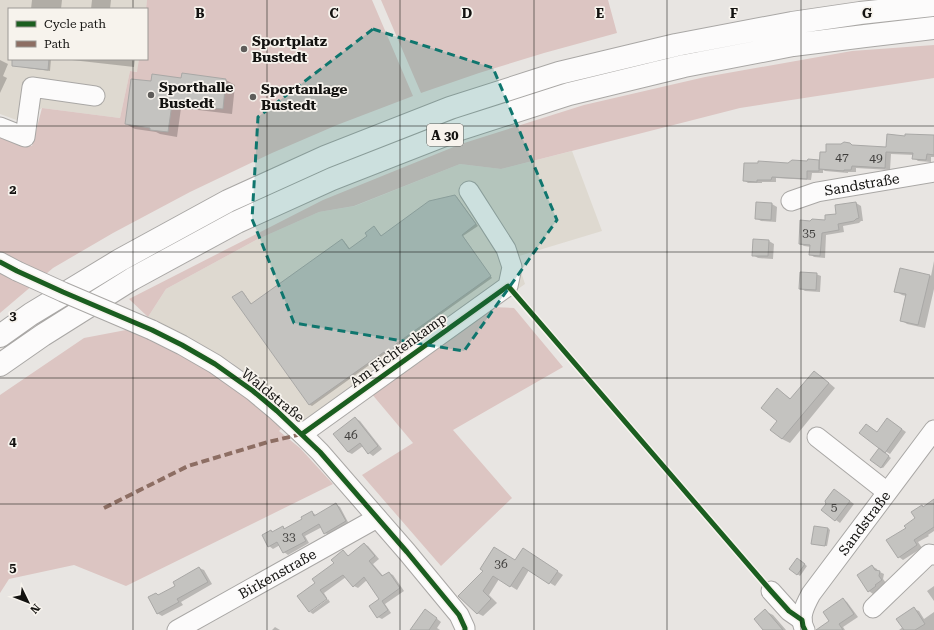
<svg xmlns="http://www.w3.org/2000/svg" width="934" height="630" viewBox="0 0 934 630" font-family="'Roboto Serif',serif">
<rect width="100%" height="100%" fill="#e8e5e2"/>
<path fill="#ded9d0" d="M0,0H147L146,9H9V59H139L138,72L130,71L120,118L42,108L22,122L0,114Z
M572,151L602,231L516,257L525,284L371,393L303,425L231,362L148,317L166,289L256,240L319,212L355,206L460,164L501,169Z"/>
<path fill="#dcc5c2" d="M147,0H372L413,96L337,125L272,153L190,192L113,233L53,268L0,313V134L32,146L42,108L120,118L130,71L137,72L139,59H147V9H146Z
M381,0H608L617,33L544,53L479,73L421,93Z
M934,45V78L740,108L501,169L460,164L354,206L319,212L256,240L166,289L148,317L129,299L323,200L461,144L584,105L705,77L852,51Z
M492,307L514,308L563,367L453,430L512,498L441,566L362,475L413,443L371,393Z
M126,330L169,347L226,381L283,427L279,431L300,448L333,484L126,586L74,565L9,579L0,593V395L84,338Z"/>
<path fill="#0003" d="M32,0H62L61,9H31Z
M92,0H111L110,9H91Z
M25,59H51L50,71L27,68L25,67Z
M63,59H135L134,67Z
M0,60L8,64L3,76L7,78L0,93Z
M182,79L226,80L235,85L232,114L181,108L177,137L160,134L156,132L135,129L126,124Z
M934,136V157H931V162L918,161L914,158V155L891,154L890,170L856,168V172H848V173L825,171L823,170V173H812L811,180L776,178V182H762V183H748L744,180L789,164L808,162V160L821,162L854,146L887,148L906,137Z
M455,196L457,197L478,226L463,236L492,278L398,345L391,358L386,353L312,406L310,405L234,298L242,292L244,293L252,305L342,240L344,241L350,249L369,236L374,228L376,229L382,237Z
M757,203L772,204L777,207L776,222L761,221L756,218Z
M856,203L861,206L863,221H861L859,223L843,226L844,232L826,235L825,258L814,257L810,254L811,247L804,246L800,244L826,221Z
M769,241L774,244L773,259L758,258L753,255Z
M934,261V289L925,328L907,324L901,320L906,296L902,295L895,291L900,269L931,276Z
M816,274L821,276L820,292L805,291L800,288Z
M814,372L821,376L835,388L790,443L782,439L772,430L778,421L777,389L791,399Z
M355,418L360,421L382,449L373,456L369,453L363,446L352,454L348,452Z
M892,422L906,432L890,454L885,451L877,433Z
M883,452L891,458L883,468L881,467Z
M839,493L854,504L840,523L822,510Z
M934,500V531L928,535L929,536L918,542L922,548L903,560L899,557L907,528L917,518L922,506L924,507Z
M336,504L340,507L349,524L329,535L325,533L322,527L305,536L309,543L288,555L284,552L280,545L273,549L269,546L271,531L273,532L283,527L286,529L303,520L312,512L317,516Z
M828,528L830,530L827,546L814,544Z
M364,544L368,546L379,559L373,564L384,577L389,573L393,575L404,591L385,604L391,613L382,619L378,617L380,599L367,580L358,588L354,586L346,577L324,593L327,598L309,610L316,584L335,564L343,552L349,556Z
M529,553L563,575L555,586L529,570L517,590L499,579L489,595L497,603L483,616L477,613L485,571L515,561Z
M798,559L807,566L800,576L790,569Z
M872,566L877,569L878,571L884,574L883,579L886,583L879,588L880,589L873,594L869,591Z
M199,568L204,570L212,584L181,602L183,605L162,616L157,613L156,594L159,596L177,586Z
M934,586V601L927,591Z
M328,599L330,602L313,614L310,612Z
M843,599L847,602L858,617L843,627L845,630H829L830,621Z
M914,609L919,611L924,619L934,612V630H899L903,627Z
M765,611L773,615L786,630H764Z
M430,613L441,622L437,628L440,630H412Z
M275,627L280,630H272Z"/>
<path fill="#c4c3c0" stroke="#a9a8a6" d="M12,59H49L48,70L12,66Z
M182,73L226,79L223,109L172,104L168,132L150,130V128L125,124L131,79L151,81L152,74L181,78Z
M887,134L905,136V134L934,135V155L927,154L926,160L912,159L913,153L886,152L885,168L852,166L851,170H844V171L819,169L820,152H826V144H841L844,142L850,143L852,145L886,147Z
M808,159L819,160V171H807V179L772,177L771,180H757V182L743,181L744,163H758V161L788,163L792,160L807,161Z
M455,195L476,224L462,235L491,276L396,344L388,358L384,352L309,405L232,297L242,291L251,304L342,239L349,249L367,236L365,233L374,226L381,236L429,201Z
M756,202L772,203L771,220L755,219Z
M856,202L859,218L856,219L854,221L838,224L839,230L822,233L820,256L809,255L810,245L799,244L800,220L810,221L812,219L825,220V215L836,214L835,205Z
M753,239L769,240L768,256H752Z
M900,268L930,275L918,325L900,321L906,294L894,292Z
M800,272L817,273L816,290L799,289Z
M814,371L829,383L782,439L770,430L777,421L761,408L777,388L790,399Z
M355,417L378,446L368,454L360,443L348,452L333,434Z
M887,418L902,429L885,453L859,433L866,424L877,432Z
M879,448L889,456L881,468L870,460Z
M834,489L850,501L835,521L821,510L826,504L825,501Z
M934,499V527L914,540L917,545L898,558L886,540L906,528L904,526L915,518L911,512L922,505L923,507Z
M336,503L346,521L324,534L319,524L302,534L306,541L283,553L277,542L268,547L262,535L271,530L272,532L283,526L284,529L302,519L301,517L312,511L314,516Z
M814,526L828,528L825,546L811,544Z
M364,543L375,556L369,561L382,576L389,572L400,588L382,601L388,610L377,618L369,606L379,599L364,577L353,587L343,575L320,590L327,599L309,612L297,596L315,583L312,579L334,563L331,560L343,550L348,556Z
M494,547L515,560L523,548L558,571L549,584L523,567L510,587L493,576L483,591L491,599L477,614L458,596L483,571L480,569Z
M797,558L805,564L797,575L789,569Z
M872,565L875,570L880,571L879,576L882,580L875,585L876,586L868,592L857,575Z
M199,567L208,582L177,599L179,602L157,614L148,597L156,593L158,595L175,586L173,582Z
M843,598L854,614L839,624L843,630H816L829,621L823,612Z
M914,607L925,624L915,630H904L896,619Z
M425,609L437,618L429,630H410Z
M765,609L783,630H763L754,619Z"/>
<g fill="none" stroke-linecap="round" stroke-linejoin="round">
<g stroke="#a9a7a5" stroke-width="21">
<g id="minor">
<path d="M0,127L25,137L32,87L95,96"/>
<path id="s1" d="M791,201L817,192L934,172"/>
<path d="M0,262L17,271"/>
<path d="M152,330L182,345L215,364L253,391L277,411L302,434L320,452L407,552L459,615L465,628V630"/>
<path d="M302,434L508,286L512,267L506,249L469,191"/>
<path d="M817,437L887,492"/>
<path d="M771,591L789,611L802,620"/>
<path d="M873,608L929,554L934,555"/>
<path id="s2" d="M177,630L377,518"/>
<path id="s3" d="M805,630C798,618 805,605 811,594L934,430"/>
</g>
</g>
<g stroke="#a9a7a5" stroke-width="24">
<path id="highway" d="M0,336L31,314L120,260L228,201L325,157L450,108L559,73L676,45L792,23L860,13L934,5
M0,365L43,335L132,279L237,222L332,179L460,129L569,94L684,66L793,45L865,36L934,28"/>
</g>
<use href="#minor" stroke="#fcfbfb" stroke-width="19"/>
<use href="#highway" stroke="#fcfbfb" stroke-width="22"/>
<g stroke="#a9a7a5" stroke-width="21" stroke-linecap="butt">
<path id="minor-bridge" d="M17,271L63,292L152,330"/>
</g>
<use href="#minor-bridge" stroke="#fcfbfb" stroke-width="19"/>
<path stroke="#8d6e63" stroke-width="4" stroke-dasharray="8 4" stroke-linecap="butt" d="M104,508L188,466L268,442L302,434"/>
<g stroke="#f7f3ed" stroke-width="8">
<path id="cycleway" d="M0,262L17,271L63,292L152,330L182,345L215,364L253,391L277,411L320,452L407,552L459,615L465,628V630
M302,434L508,286L771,591L789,611L802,620L803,626L805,630"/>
</g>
<use href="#cycleway" stroke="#1b5e20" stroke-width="5"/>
</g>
<path fill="#0f766e" fill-opacity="0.2" stroke="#0f766e" stroke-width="3" stroke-dasharray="8 5" stroke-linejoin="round" d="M373,29L493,68L557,220L464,351L294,323L252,219L258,117Z"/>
<path fill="none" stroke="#131210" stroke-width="1" stroke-opacity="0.55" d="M133,0V9M267,0V630M400,0V630M534,0V630M667,0V630M801,0V630M133,59V630M0,126H934M0,252H934M0,378H934M0,504H934"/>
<g fill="#5e5c5a" stroke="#f7f3ed" stroke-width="1.5">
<circle cx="244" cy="49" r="4"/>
<circle cx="151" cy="95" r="4"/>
<circle cx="253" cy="97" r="4"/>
</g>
<g text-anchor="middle" stroke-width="3.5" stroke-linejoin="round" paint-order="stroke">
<g font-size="12" fill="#3f3e3c">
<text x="842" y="161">47</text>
<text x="876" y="162">49</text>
<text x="809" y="237">35</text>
<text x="351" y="439">46</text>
<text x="834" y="511">5</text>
<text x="289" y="541">33</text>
<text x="501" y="568">36</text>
</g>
<rect fill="#f7f3ed" stroke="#575652" stroke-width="1" x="427" y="124" width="36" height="22" rx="3"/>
<g font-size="13" font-weight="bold" fill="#131210">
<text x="445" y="140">A 30</text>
</g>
<g font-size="14" font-weight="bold" fill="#131210" stroke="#f7f3ed" text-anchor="start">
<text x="252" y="46">Sportplatz<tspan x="252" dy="16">Bustedt</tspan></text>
<text x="159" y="92">Sporthalle<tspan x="159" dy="16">Bustedt</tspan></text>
<text x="261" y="94">Sportanlage<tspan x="261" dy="16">Bustedt</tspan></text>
</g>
<g font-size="14" fill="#131210" stroke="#f7f3ed">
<text dy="5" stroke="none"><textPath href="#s1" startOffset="73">Sandstraße</textPath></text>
<text transform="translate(398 350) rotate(-36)" y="5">Am Fichtenkamp</text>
<text transform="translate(273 395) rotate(39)" y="5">Waldstraße</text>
<text dy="5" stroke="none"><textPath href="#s3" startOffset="127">Sandstraße</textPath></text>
<text dy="5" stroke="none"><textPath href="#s2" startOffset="115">Birkenstraße</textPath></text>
</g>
</g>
<g font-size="13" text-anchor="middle" font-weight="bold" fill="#131210" stroke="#f7f3ed" stroke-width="3.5" stroke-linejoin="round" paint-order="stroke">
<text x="200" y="18">B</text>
<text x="334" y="18">C</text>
<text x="467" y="18">D</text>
<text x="600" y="18">E</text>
<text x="734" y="18">F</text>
<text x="867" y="18">G</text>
<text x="13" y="194">2</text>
<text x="13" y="320">3</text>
<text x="13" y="446">4</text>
<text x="13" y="572">5</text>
</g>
<rect x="8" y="8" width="140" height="52" fill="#f7f3ed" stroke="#9c9995"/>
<rect x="16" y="21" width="20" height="6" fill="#1b5e20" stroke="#9c9995"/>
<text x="44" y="28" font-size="12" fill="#131210">Cycle path</text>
<rect x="16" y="41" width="20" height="6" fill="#8d6e63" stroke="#9c9995"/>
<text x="44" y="48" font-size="12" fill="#131210">Path</text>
<g transform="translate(28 602) rotate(133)" stroke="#f7f3ed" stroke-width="3" paint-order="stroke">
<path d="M0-3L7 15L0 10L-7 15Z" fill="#131210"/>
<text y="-6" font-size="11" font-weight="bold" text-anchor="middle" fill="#131210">N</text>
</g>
</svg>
